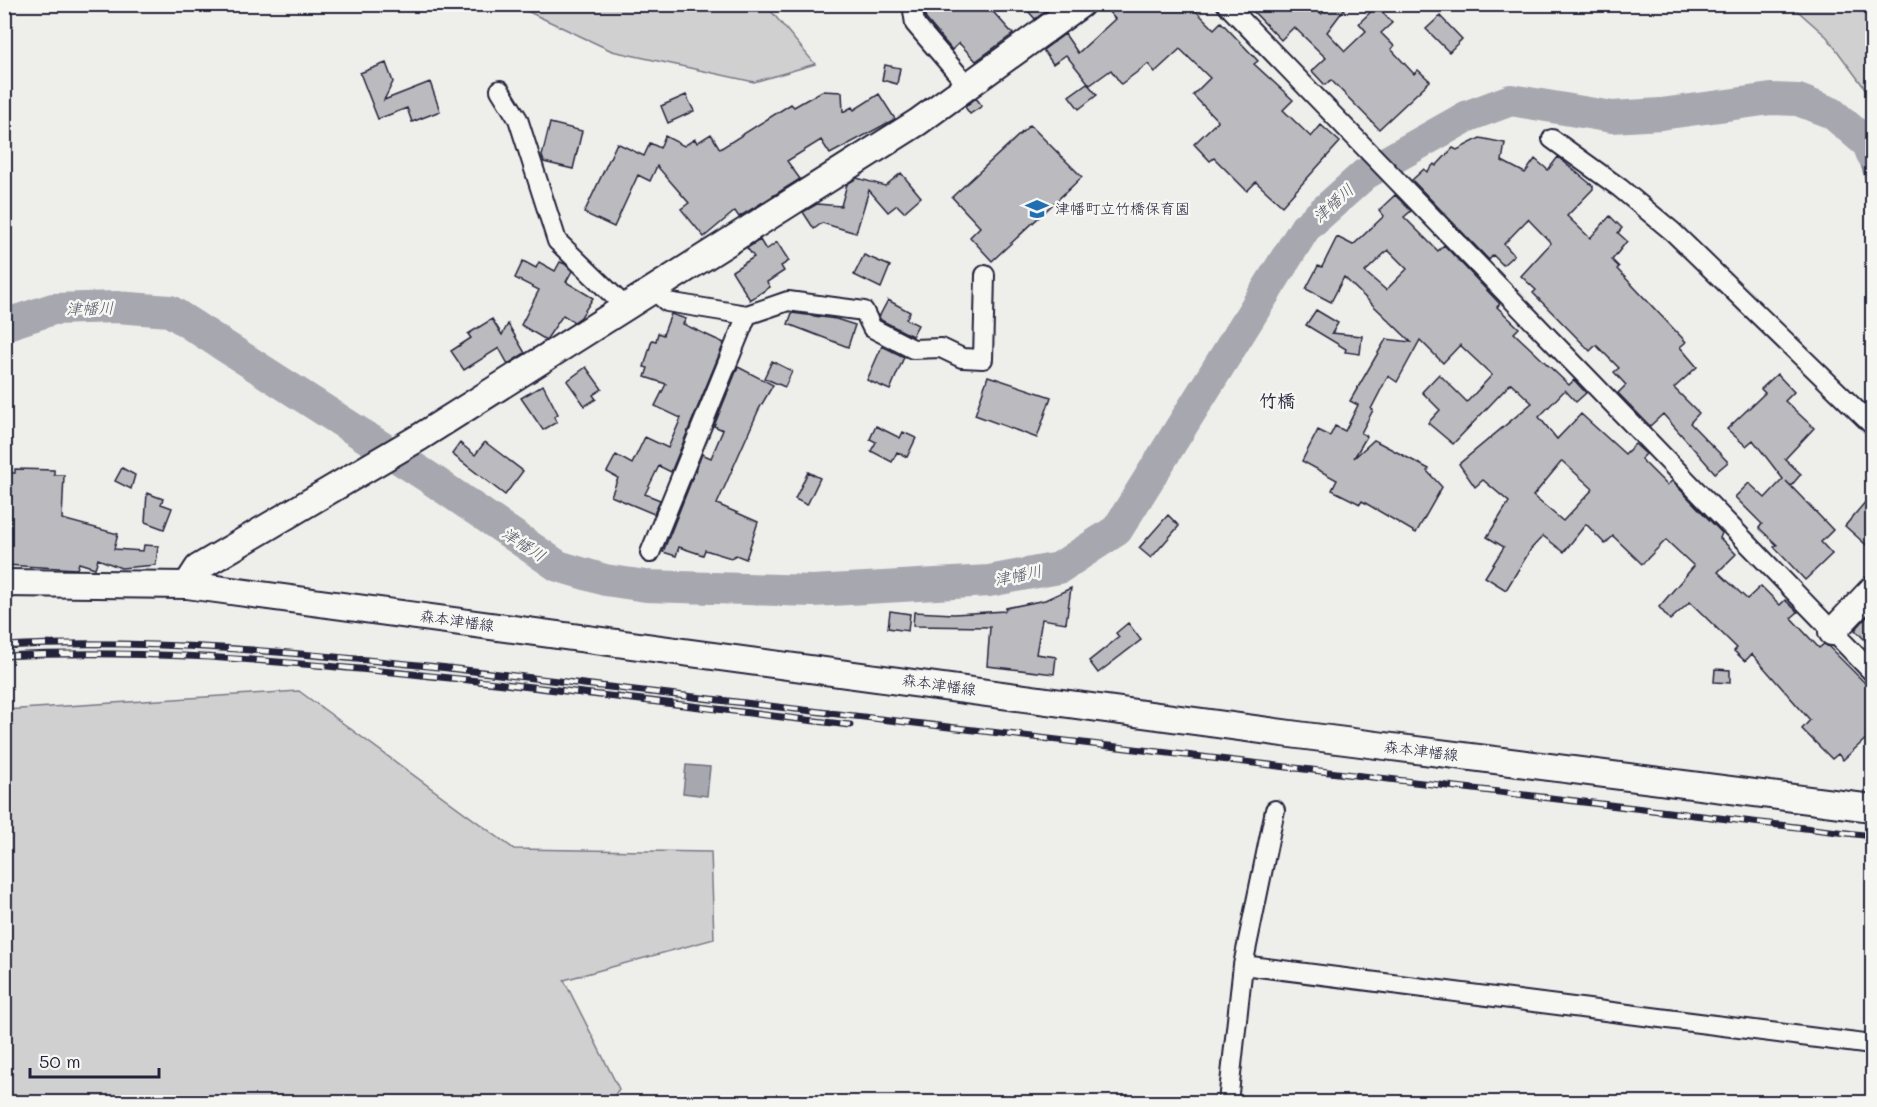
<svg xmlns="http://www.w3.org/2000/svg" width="1877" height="1107" viewBox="0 0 1877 1107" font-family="Mali,'Klee One',sans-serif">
<rect width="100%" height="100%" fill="#eeeeeb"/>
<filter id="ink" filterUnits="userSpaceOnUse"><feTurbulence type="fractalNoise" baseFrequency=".0167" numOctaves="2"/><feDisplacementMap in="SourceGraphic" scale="12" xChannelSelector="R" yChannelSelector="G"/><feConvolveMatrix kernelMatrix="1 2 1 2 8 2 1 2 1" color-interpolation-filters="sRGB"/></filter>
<g filter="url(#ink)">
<path fill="#d0d0d1" stroke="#797986" stroke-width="1.5" d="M514,5H766L815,64L754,82L612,51Z
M1791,5H1872V98L1827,37Z
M299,691L514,849L711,852L714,939L564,980L619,1089L610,1102H5V710Z"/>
<path fill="#a7a7af" stroke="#727281" stroke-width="1.5" d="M1872,161V200L1861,164Z
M686,765L710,767L707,796L683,793Z"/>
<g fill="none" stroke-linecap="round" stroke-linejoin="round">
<path stroke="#a7a7af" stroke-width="32" d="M4,325L53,309L116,307L170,311L428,477L558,566L605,580L646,586L813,591L989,581L1059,568L1117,530L1305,228L1365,174L1468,116L1511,100L1612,117L1661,114L1771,99L1798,100L1832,113L1868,144L1872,154"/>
</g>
<path fill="#bbbbbf" stroke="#22223b" stroke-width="1.5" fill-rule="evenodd" d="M923,4H986L1013,34L976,61L959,43L952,50L926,19Z
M1022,4H1055L1035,19Z
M1102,4H1189L1214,29L1221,22L1258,61L1254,64L1293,100L1283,110L1311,137L1321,125L1340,142L1282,206L1256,182L1247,191L1214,158L1210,161L1194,144L1218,121L1193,95L1210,78L1180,49L1155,72L1148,64L1121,84L1111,70L1090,85L1066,55L1053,64L1043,50L1065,34L1078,53L1115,19Z
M1246,4H1308L1322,14L1330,4H1348L1327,32L1345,51L1366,31L1359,23L1377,6L1392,23L1381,33L1394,46L1391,49L1414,74L1418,70L1430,81L1379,129L1331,80L1325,85L1312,71L1326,58L1294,27L1281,40Z
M1440,16L1462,39L1449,52L1426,29Z
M386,63L393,82L384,100L430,82L440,111L412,122L407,108L378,119L360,73Z
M885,65L900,68L897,84L882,80Z
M1087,83L1097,95L1079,109L1069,96Z
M822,91L842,92L843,112L852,107L854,110L879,94L895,119L830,154L821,140L787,161L800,179L739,217L735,211L704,237L681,209L689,203L657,166L650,181L638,175L614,227L584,213L617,143L644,156L650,143L660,148L665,136L684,146L695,139L697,143L711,134L720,149L791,104L794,107Z
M686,95L694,111L668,123L661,106Z
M976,98L982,106L970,114L965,107Z
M550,123L582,131L573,169L544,162L542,156Z
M1030,125L1082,177L992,261L970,237L980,227L952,197Z
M1480,138L1505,143L1502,161L1525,173L1535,159L1548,170L1558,157L1593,186V189L1567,216L1590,238L1610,216L1622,228L1618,233L1627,241L1612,260L1619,267L1617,269L1686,342L1680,347L1697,367L1674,388L1699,413L1690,423L1728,462L1715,473L1663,414L1650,426L1618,393L1626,385L1614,372L1619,368L1596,345L1590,351L1533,293L1536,290L1521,276L1551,243L1528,219L1504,244L1514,255L1503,265L1493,255L1489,260L1412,180L1424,169L1427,172L1434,164L1436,166L1453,148L1457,150Z
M901,173L921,197L904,212L897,205L888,212L869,190L856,233L822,223L814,229L803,212L817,204L841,206L847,184L857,178L885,186Z
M1395,195L1411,211L1404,217L1438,251L1444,245L1500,304L1497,307L1519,328L1514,333L1569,385L1574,380L1586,393L1576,402L1565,390L1539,417L1557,439L1581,414L1625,454L1635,444L1646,454L1641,459L1667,485L1672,481L1722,533L1720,538L1736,554L1718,572L1747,599L1761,586L1780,605L1785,600L1798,612L1791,618L1819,648L1824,644L1829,647L1872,690V733L1843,760L1838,754L1832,759L1802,729L1810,720L1752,654L1745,661L1734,651L1737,648L1690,602L1670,620L1659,607L1694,566L1666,540L1642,564L1613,536L1605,544L1586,524L1564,552L1543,536L1531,549L1506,590L1485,577L1504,547L1487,537L1509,502L1483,480L1475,487L1459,464L1532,403L1511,383L1453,444L1428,423L1440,410L1422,392L1439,374L1467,402L1492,375L1460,345L1443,363L1420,340L1397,382L1388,376L1371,409L1373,410L1361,433L1367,436L1354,458L1374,440L1429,469L1427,471L1442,487L1416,533L1362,501L1360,504L1332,490L1337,480L1302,461L1318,430L1330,436L1335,426L1345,431L1358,405L1350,401L1386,339L1411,342L1344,277L1331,302L1306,289L1318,266L1322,267L1337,237L1353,245L1384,216L1379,210ZM1388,250L1407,269L1386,290L1365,272ZM1562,461L1593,489L1563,521L1533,496Z
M760,240L766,250L777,242L789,261L781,266L784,271L767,282L770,287L750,300L732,271L754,257L747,248Z
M864,255L890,266L881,288L854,275Z
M523,261L536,268L539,262L555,271L560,262L565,264L572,271L566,282L593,298L581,317L574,322L563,315L546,340L521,325L539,290L515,278Z
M888,300L910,312L906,319L918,325L912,336L881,320L879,317Z
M1316,310L1338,323L1332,333L1362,336L1360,354L1345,352L1346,349L1306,325Z
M792,313L836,319L855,325L848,347L788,324Z
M671,314L686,319L683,324L724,343L671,472L659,466L645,494L660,500L654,514L611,496L618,478L607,472L616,455L632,464L645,437L668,448L681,418L655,406L666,384L645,377L648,368L644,367L652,340L656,341L658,333L663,335Z
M492,319L502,335L508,324L525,353L508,364L499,348L464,370L451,351L471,338L468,334Z
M882,346L904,357L890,390L867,380Z
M772,361L792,371L785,387L764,378Z
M586,367L602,389L593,395L596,399L585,406L567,381Z
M738,367L773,385L759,409L717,504L758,522L746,559L736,555L731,558L705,550L703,555L679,547L676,556L663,552L702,454L711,458L723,430L714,426Z
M1777,374L1794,392L1785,401L1814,428L1785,459L1801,474L1791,486L1786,481L1833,530L1821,542L1832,554L1805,580L1774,547L1777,545L1759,528L1762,524L1735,497L1749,483L1765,498L1783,479L1753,440L1746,446L1727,429L1765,393L1761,389Z
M988,376L1051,397L1037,438L975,415Z
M543,385L558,414L554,417L557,422L543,430L521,398Z
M876,426L900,438L903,432L916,438L907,457L897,452L892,462L871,451L876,442L870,439Z
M485,442L523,471L505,495L452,454L460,443L475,455Z
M122,468L135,475L131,489L115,481Z
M15,469L54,470V475H64L62,519L118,534L114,549L143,551L144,545L158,546L156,565L121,568L98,559L95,568L79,563L77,569L4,565V528H10L9,495L4,494V473H15Z
M808,472L820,478L807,505L795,499Z
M147,493L163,499L161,504L172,508L164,529L145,522Z
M1872,494V550L1845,526Z
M1168,515L1179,526L1151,558L1139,548Z
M1071,588L1066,623L1042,619L1036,654L1056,657L1054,674L987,666L990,627L913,626L914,612L954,614L1005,611L1006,608L1045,600Z
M890,611L910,614L908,631L888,628Z
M1872,611V647L1855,630Z
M1128,623L1141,640L1098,673L1089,661L1119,637L1116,633Z
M1715,669L1730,670V683L1714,682Z"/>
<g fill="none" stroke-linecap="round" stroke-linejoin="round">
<g stroke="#22223b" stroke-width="22">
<path id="street" d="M912,4L915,24L968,86
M1226,4L1872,672
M500,90L518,119L557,241L617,299L623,309
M1552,139L1620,188L1673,232L1872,425
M653,290L667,302L747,315L788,301L864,311L872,328L913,349L941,348L962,358L983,359L985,275
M650,553L747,315
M1243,965L1872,1045
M1228,1102L1243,965L1275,810"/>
</g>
<g stroke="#22223b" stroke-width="30">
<path id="secondary" d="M4,583L187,585L1298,735L1872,808
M187,585L198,568L420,437L918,122L1081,4
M1832,632L1872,590"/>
</g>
<use href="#street" stroke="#f6f6f2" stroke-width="18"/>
<use href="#secondary" stroke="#f6f6f2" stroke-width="26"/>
<g stroke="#22223b" stroke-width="7">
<path id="rail" d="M4,646C153,638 300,653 448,668L1872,836
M4,656C130,649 256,659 381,671C538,686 694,707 850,725"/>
</g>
<use href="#rail" stroke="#f6f6f2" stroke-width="4.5" stroke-dasharray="14" stroke-linecap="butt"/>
</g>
</g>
<defs>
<g id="school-bare" transform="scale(1.8)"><path d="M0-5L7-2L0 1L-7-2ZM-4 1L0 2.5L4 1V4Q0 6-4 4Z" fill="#1f6fb2" stroke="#f6f6f2" stroke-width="2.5" paint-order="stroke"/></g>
</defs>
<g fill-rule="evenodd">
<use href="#school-bare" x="1037" y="209"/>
</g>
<g text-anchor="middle" stroke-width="5" stroke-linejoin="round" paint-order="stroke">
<g font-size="15" fill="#22223b" stroke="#f6f6f2" text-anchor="start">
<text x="1055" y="214">津幡町立竹橋保育園</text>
</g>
<g font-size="15" fill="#22223b" stroke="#f6f6f2">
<text transform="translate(457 621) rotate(8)" y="5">森本津幡線</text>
<text transform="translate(939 685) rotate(8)" y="5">森本津幡線</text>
<text transform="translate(1421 751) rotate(7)" y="5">森本津幡線</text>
</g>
<g font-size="16" font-style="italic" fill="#575769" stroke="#f6f6f2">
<text transform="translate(1333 203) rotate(-42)" y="6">津幡川</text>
<text transform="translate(90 308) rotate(-1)" y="6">津幡川</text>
<text transform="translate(524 544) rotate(33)" y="6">津幡川</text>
<text transform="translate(1018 575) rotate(-11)" y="6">津幡川</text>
</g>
<g font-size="18" font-weight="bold" fill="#22223b" stroke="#f6f6f2">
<text x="1277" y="407">竹橋</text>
</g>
</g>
<rect width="1877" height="1107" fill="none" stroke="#f6f6f2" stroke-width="24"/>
<rect x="12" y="12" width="1853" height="1083" fill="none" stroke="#22223b" stroke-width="2" filter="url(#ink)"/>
<path d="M30 1068v9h129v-9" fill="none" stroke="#22223b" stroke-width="3"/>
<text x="39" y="1068" font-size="18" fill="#22223b" stroke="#f6f6f2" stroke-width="4.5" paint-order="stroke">50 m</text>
</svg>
